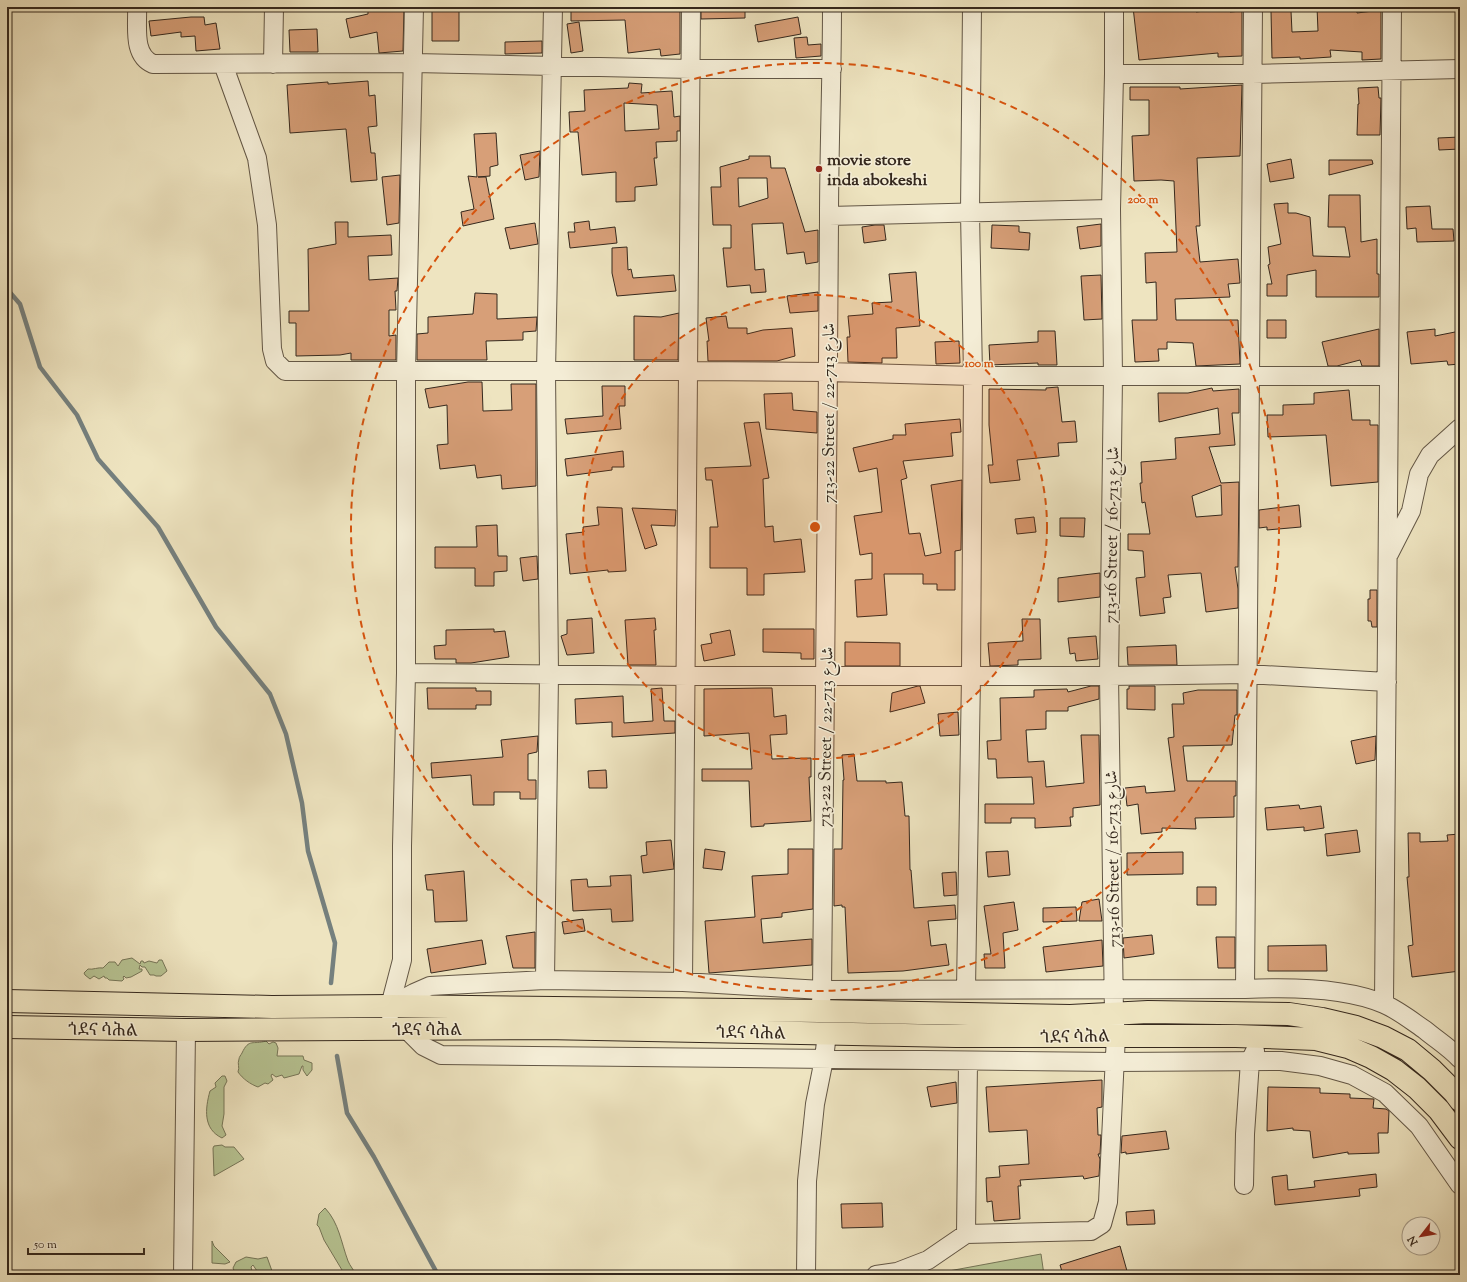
<svg xmlns="http://www.w3.org/2000/svg" width="1467" height="1282" viewBox="0 0 1467 1282" font-family="'Sorts Mill Goudy',Amiri,'Noto Serif Ethiopic',serif">
<rect width="100%" height="100%" fill="#eee4c0"/>
<filter id="stains"><feTurbulence type="fractalNoise" baseFrequency=".005" numOctaves="4"/><feColorMatrix values="0 0 0 0 .2 0 0 0 0 .09 0 0 0 0 .02 0 0 0 .5 -.17"/></filter>
<radialGradient id="worn" r=".72"><stop offset=".6" stop-color="#630" stop-opacity="0"/><stop offset="1" stop-color="#630" stop-opacity=".3"/></radialGradient>
<path fill="#b7c493" stroke="#767658" d="M132,958L140,964L141,961H143L144,963L149,961L157,963L159,960H162L167,971L161,976H156L154,975H150L145,967H142L140,965L139,969H142V971L131,977L126,978L124,976L123,977L124,979L122,981L109,980L107,978H105L104,976L99,979L94,976L90,979L85,975L84,973L88,969C93,970 98,967 103,968L109,962H115L118,966L122,960Z
M266,1041L269,1044L273,1042L276,1043L278,1048L277,1056H303L304,1060L312,1063V1070L307,1076L303,1070V1066H302L299,1074L284,1078L282,1075L276,1077L272,1074L271,1076L273,1080L268,1084L265,1083L258,1087C250,1084 243,1079 238,1072C240,1067 237,1064 239,1059C239,1057 241,1055 242,1053C249,1038 253,1045 266,1041Z
M222,1076H225L227,1081L224,1087V1114L222,1126L226,1135L222,1138C203,1129 205,1109 210,1091L216,1087L215,1083Z
M222,1145L225,1147H234L244,1159L214,1176L213,1148L214,1146Z
M325,1208C339,1223 341,1242 348,1261C350,1266 354,1270 356,1275H345L324,1240L319,1227L317,1225L319,1214Z
M212,1241L214,1246L230,1262L225,1264L212,1263Z
M1041,1254L1044,1275H927Z
M246,1257L258,1259L267,1257L272,1271H267L265,1274L259,1271H257L253,1265L251,1267L252,1271L247,1275L240,1274L236,1275L233,1268L236,1262Z"/>
<g fill="none" stroke-linecap="round" stroke-linejoin="round">
<path stroke="#75807e" stroke-width="4.5" d="M7,289L20,304L40,367L77,415L98,459L158,527L216,627L270,694L286,734L302,803L308,851L335,943L331,983
M337,1056L347,1113L374,1157L438,1275"/>
</g>
<path fill="#d79f78" stroke="#35281d" fill-rule="evenodd" d="M368,7H404L403,51L379,53L377,32L350,38L346,19L368,14Z
M432,7H459V41H432Z
M619,7H680V54L661,56L660,49L628,53L625,20L571,21V8Z
M701,7H745V18L701,19Z
M1133,7H1196V12L1229,8L1230,12L1242,11V56L1218,57V53L1139,60Z
M1317,7H1346V11L1357,10V13L1381,10V59L1362,60V52L1330,50L1331,57L1300,59V57L1272,58L1271,11H1291L1292,32L1318,31Z
M191,17H204L205,25L216,23L220,49L196,51L195,36L181,37V32L151,36L149,21Z
M798,17L801,34L758,42L755,25Z
M579,22L583,51L571,53L567,24Z
M317,29L318,52H290L289,30Z
M807,37L808,45L821,44V56L796,58L794,38Z
M542,41V53L505,54V42Z
M368,81L369,96L375,95L377,126L368,127L371,153H375L377,180L351,182L346,129L290,133L287,85L328,82V84Z
M629,83L642,84L641,93L672,91L674,117L680,116V131H677V141L656,142L657,158H654L657,185L635,187V201L616,202V172L582,175L578,132H570L569,112L585,111L584,90L628,88ZM624,103L657,105L659,129L625,131Z
M1242,85L1240,156L1197,158L1200,226H1196L1200,262L1238,259L1240,283L1228,284L1230,297L1175,299L1176,320H1238L1240,364L1196,366L1193,343L1167,342V349H1158L1159,361L1135,362L1132,320H1157L1156,282L1146,283L1145,253L1177,252L1174,181L1161,180L1134,181L1132,136L1149,135V100H1130V87H1180V89Z
M1378,87L1379,98H1381L1380,135H1357L1358,104H1359L1358,88Z
M496,133L498,165L490,167V176L478,177H486L494,219L463,226L461,212L474,209L468,176L477,177L474,134Z
M1460,137V149L1439,150L1438,138Z
M540,151L539,177L525,180L520,155Z
M749,156H770L771,168H785L805,232L818,230V262L806,264L804,252L787,254L783,223L752,224L755,270L764,269L766,292L751,293L750,285L727,287L723,248H731V225H713L711,187H721L720,167L749,159ZM738,178H767L768,198L739,207Z
M1291,159L1294,178L1270,182L1267,164Z
M1329,160H1372L1373,164L1329,175Z
M400,175L399,223L387,225L382,177Z
M1329,195H1360L1361,242L1377,239V274H1379V297H1316V270L1287,275V296H1267V284H1272L1268,265L1270,264L1268,247L1281,244L1274,204L1288,203V213H1296L1310,217L1313,256L1350,257L1345,227H1328Z
M1430,206L1432,229H1453L1454,241L1417,242L1416,228L1407,229L1406,207Z
M589,221L590,230L615,227L617,243L570,248L568,232H575L574,223Z
M335,222H348V237L391,235L392,255L368,256L369,280L398,278L397,291H395L396,310H389V336L396,335V360H351V353L340,355L296,356V323H289V311H309L308,249L336,244Z
M535,223L538,244L510,249L505,228Z
M1101,224V246L1080,249L1077,227Z
M875,225H884L886,240L864,243L862,227Z
M992,225L1019,226V232L1030,233L1029,250L991,248Z
M627,247L628,270L631,269L633,278L674,275L676,291L617,296L612,273V248Z
M916,272L920,326L896,328L897,358H882V363L848,362L847,337H850L848,316L873,314L872,303L892,302L889,274Z
M1101,275L1102,319L1084,320L1081,276Z
M818,292V311L790,313L787,296Z
M475,293L497,294V319L537,317L536,331L523,332V340L486,341L487,360H417V334L428,333V317L473,314Z
M679,313L678,360H634V316L661,317Z
M726,316L728,328H747V334L763,330L792,328L795,356L777,361H708L707,341H709L706,318Z
M1267,320H1286V338H1267Z
M1379,329V366H1362L1360,360L1337,366H1328L1322,342Z
M1435,329V336L1460,331V364L1448,365L1447,361L1411,364L1407,332Z
M1038,331H1055L1057,365H1038V363L990,365L989,345L1038,342Z
M959,341L960,363L936,364L935,342Z
M468,382H482L483,411L512,410L511,384H536V486L502,489L501,475L477,478L475,465L440,469L437,445L448,444L447,405L429,408L425,389Z
M602,386H625V406H619L621,429L567,434L565,419L603,416Z
M1058,387L1062,422L1075,421L1077,442L1058,443L1059,456L1017,460L1020,480L990,483L988,465H993L989,425V389L1046,390V388Z
M1212,388L1213,391L1239,389V413H1232L1235,445L1209,447L1221,483L1239,482L1238,567H1235L1238,589V608L1206,612L1201,573L1168,575L1171,597L1163,598L1165,613L1140,616L1136,578L1145,577L1143,551L1128,550V534H1150L1145,502L1142,503L1140,483H1142L1141,462L1176,459L1175,438L1220,434L1218,408L1159,422L1158,393H1188ZM1221,485L1222,515L1196,517L1192,496Z
M1349,390L1352,420H1370V425H1378V482L1331,486L1326,435L1268,437L1267,415H1283V405L1314,404V393Z
M792,393L793,410L817,412V433L766,429L764,394Z
M960,419L961,432L951,433L953,456L903,461L907,478L901,480L909,534L920,533L925,556L941,553L931,485L962,480L961,550L955,551V590H937V584H923V574H884L887,615L857,617L855,580L872,579V553L860,555L854,516L882,512L877,468L859,472L853,448L893,439V435H906L905,424Z
M759,422L769,478L763,479L765,527L773,526L774,542L801,539L805,572L764,574V595H747V568H710V527H718L712,480H706L705,468L751,466L744,423Z
M623,451L624,467H612V470L567,476L565,459Z
M1299,505L1301,527L1267,530V527L1259,528V510Z
M597,507L622,508L626,571L608,572V570L570,574L566,534L584,532L583,527L599,525Z
M632,508L676,510L675,526L651,525L657,545L645,549Z
M1034,517L1036,532L1017,534L1015,519Z
M1060,518H1085L1084,537L1060,536Z
M497,525L498,556H507V571L494,572V586H475V568H435V547H477L476,526Z
M537,556L538,579L523,581L520,558Z
M1100,573V597L1058,602V578Z
M1370,590H1377V627H1372L1371,621H1368V599H1370Z
M592,618L594,653L567,655L561,636L567,634V620Z
M655,618L656,630H654L656,665H628L625,620Z
M1022,619H1040L1041,659L1018,660V665L990,666L988,643L1023,641Z
M494,629V632L505,631L509,657L471,663H456V659H435L434,646L446,645V630Z
M763,629H814V659H801V653L763,652Z
M730,630L735,655L704,661L701,645L712,643L710,634Z
M1096,636L1098,659L1076,661L1075,653L1070,654L1068,638Z
M845,642L900,643V666H845Z
M1176,645L1177,665H1128L1127,647Z
M918,686H920L925,703L890,712L892,693Z
M1091,686H1099V699L1068,707V711H1046V729L1026,730L1028,762L1044,761L1046,787L1084,783L1081,735H1099L1100,805L1073,808V817H1070L1071,826L1035,828V818H1011V823H985V804H1034L1032,777L997,778L996,759H988L987,741L1001,740L1000,698L1034,697V690L1067,689L1068,692Z
M1129,686H1155V710L1127,709V689H1129Z
M427,688H476V691H491V705H476V709H428Z
M662,688L664,721H675V733L612,737V722L576,724L575,699L623,696L624,723L653,721L651,689Z
M762,688H772L774,717L786,715L787,734L770,735L772,759L811,758V777H809L811,821L764,824V826L751,827L749,781H702V769H752L749,733L704,736V689Z
M1198,690H1237V715H1235L1232,745L1183,746L1187,781H1236V796H1234V817L1195,818L1196,829L1162,828V832L1141,834L1138,804L1127,806L1125,788L1145,786L1146,793L1175,791L1168,738L1174,737L1172,704H1184L1183,693Z
M958,712L959,735L940,736L938,714Z
M538,736L537,752L528,754V780H536V799H520V792H494V805H473L471,775L432,778L431,763L503,757L501,740Z
M1376,736L1375,760L1356,764L1351,741Z
M854,754L857,781H886V783L902,782L905,816H909L910,870H911L914,908L955,905L956,919L928,921L931,946L946,944L949,965L903,971L848,973L845,907H842V905L834,906V849H842L843,780H844L842,755Z
M606,770L607,788H589L588,771Z
M1299,805L1300,809L1321,806L1324,828L1304,831V827L1267,830L1265,808Z
M1357,830L1360,852L1327,856L1325,834Z
M1408,833H1420V842L1448,841L1447,835L1460,834V971L1412,977L1408,946L1413,945L1407,877H1409Z
M671,840L674,869L643,873L641,856L647,855L646,842Z
M705,849L725,852L722,870L703,868Z
M788,849H813V909L782,913V917L761,919L763,943L812,939V965L709,973L705,921L755,917L752,876L788,874Z
M1008,851L1010,875L988,877L986,852Z
M1183,852V874L1127,875V853Z
M464,871L467,921L435,922L433,890H427L425,875Z
M956,872L957,895L944,896L942,873Z
M631,875L633,921L612,922L611,909L573,911L571,880L587,879L588,887L611,886L610,876Z
M1197,887H1216V905H1197Z
M1099,899L1102,921H1079L1082,902Z
M1014,902L1018,930L1003,933L1005,968H985L984,954H991L984,906Z
M1076,907L1077,921L1043,922V908Z
M583,919L585,931L564,934L562,922Z
M535,932V968H513L506,936Z
M1152,935L1154,954L1124,958L1123,938Z
M1216,937H1235V968H1218Z
M482,940L486,964L431,973L427,949Z
M1102,940L1103,966L1046,972L1043,947Z
M1326,945L1327,971H1268V946Z
M1102,1080V1107L1097,1108L1098,1135H1101L1100,1154H1098L1100,1159L1099,1176L1084,1179L1083,1176L1020,1180L1021,1186H1018L1020,1219L994,1221L992,1201L987,1202L986,1178L1000,1177L999,1166L1029,1164L1027,1130L989,1132L986,1087Z
M956,1082L957,1103L931,1107L927,1087Z
M1268,1087L1320,1088V1093L1350,1094V1098L1374,1099L1373,1108L1386,1109L1389,1111L1388,1133H1378L1379,1153L1348,1154V1152L1313,1158L1310,1131L1293,1130V1128L1267,1131Z
M1166,1131L1169,1149L1126,1154V1152L1121,1153L1122,1136Z
M1376,1174L1377,1187L1359,1189L1360,1196L1275,1205L1272,1177L1287,1175L1288,1190L1315,1187L1314,1181Z
M882,1203L883,1227L842,1228L841,1204Z
M1154,1210L1155,1224L1127,1225L1126,1212Z
M1120,1246L1127,1271L1114,1275H1111L1110,1272L1099,1275H1063L1060,1265Z"/>
<g fill="none" stroke-linecap="round" stroke-linejoin="round">
<g stroke="#635746" stroke-width="20">
<path id="minor" d="M137,7C138,26 132,55 153,64L414,63L691,69H832
M223,64L257,158L267,225L272,349L275,361L285,371H688L828,372L973,376H1389
M273,64L274,7
M1114,74H1252L1460,69
M829,216L1111,209
M1389,554L1411,511L1419,474L1430,455L1460,428
M406,673L687,676H1109L1247,674L1387,682
M545,980L549,674L546,372L553,7
M683,982C687,657 689,332 691,7
M966,989L971,676L973,376L970,212L972,7
M1245,989L1253,7
M821,1002L822,990C826,733 827,476 829,219C829,149 832,78 832,7
M1384,1004L1392,7
M390,1006L414,993L430,986L545,980L683,982L822,990L1245,989C1287,987 1345,987 1384,1004C1398,1010 1412,1021 1425,1030C1437,1040 1450,1048 1460,1059
M390,1013V1006L402,960V846L406,673V372L414,7
M406,1029L423,1046L441,1055L1115,1062L1281,1061L1320,1066L1352,1075L1385,1093L1419,1126L1460,1185
M968,1061L966,1234L1091,1231L1102,1224L1108,1202L1116,1035L1114,1014L1109,676L1113,377L1111,209L1114,74V7
M1244,1185L1245,1134L1250,1061L1255,1051
M183,1275L186,1030
M806,1275L807,1181L815,1104L824,1059L827,1033
M876,1275L897,1272L928,1260L966,1234"/>
</g>
<g stroke="#35281d" stroke-width="24">
<path id="highway" d="M7,1001L272,1007L390,1006L819,1011L1070,1016L1148,1012L1289,1014L1322,1019L1356,1027L1383,1037L1408,1050L1432,1070L1454,1092L1460,1100
M7,1027L186,1030L544,1028L956,1036H1236L1316,1039L1348,1047L1371,1057L1394,1070L1417,1088L1439,1110L1460,1138"/>
</g>
<use href="#minor" stroke="#f4edd6" stroke-width="18"/>
<use href="#highway" stroke="#eee4c0" stroke-width="22"/>
</g>
<circle cx="815" cy="527" r="232" fill="#d6540e" fill-opacity=".12"/>
<g fill="none" stroke="#d6540e" stroke-width="2" stroke-dasharray="7 5">
<circle cx="815" cy="527" r="232"/>
<circle cx="815" cy="527" r="464"/>
</g>
<circle fill="#8f2418" stroke="#f4edd6" stroke-width="1.5" cx="819" cy="169" r="4"/>
<g text-anchor="middle" stroke-width="3" stroke-linejoin="round" paint-order="stroke">
<g font-size="17" font-weight="bold" fill="#35281d" stroke="#f4edd6" text-anchor="start">
<text x="827" y="165">movie store<tspan x="827" dy="20">inda abokeshi</tspan></text>
</g>
<g font-size="17" fill="#35281d" stroke="#f4edd6">
<text transform="translate(828 413) rotate(-90)" y="6">713-22 Street / شارع 713-22</text>
<text transform="translate(1111 535) rotate(-89)" y="6">713-16 Street / شارع 713-16</text>
<text transform="translate(825 737) rotate(-89)" y="6">713-22 Street / شارع 713-22</text>
<text transform="translate(1112 859) rotate(-91)" y="6">713-16 Street / شارع 713-16</text>
<text transform="translate(103 1029) rotate(1)" y="6">ጎደና ሳሕል</text>
<text x="427" y="1035">ጎደና ሳሕል</text>
<text transform="translate(751 1032) rotate(1)" y="6">ጎደና ሳሕል</text>
<text transform="translate(1075 1036) rotate(-1)" y="6">ጎደና ሳሕል</text>
</g>
</g>
<circle cx="815" cy="527" r="6" fill="#d6540e" stroke="#f4edd6" stroke-width="2"/>
<g font-size="12" text-anchor="middle" font-weight="bold" fill="#d6540e" stroke="#f4edd6" stroke-width="3" stroke-linejoin="round" paint-order="stroke">
<text x="1143" y="203">200 m</text>
<text x="979" y="367">100 m</text>
</g>
<rect width="1467" height="1282" fill="none" stroke="#eee4c0" stroke-width="24"/>
<rect x="8" y="8" width="1451" height="1266" fill="none" stroke="#35281d" stroke-width="2"/>
<rect x="12" y="12" width="1443" height="1258" fill="none" stroke="#35281d"/>
<g transform="translate(1421 1236) rotate(239)"><circle r="19" fill="#f4edd6" stroke="#a89e8c"/>
<path d="M0-3L7 15L0 10L-7 15Z" fill="#8f2418"/>
<text y="-6" font-size="11" font-weight="bold" text-anchor="middle" fill="#35281d">N</text>
</g>
<path d="M28 1248v6h116v-6" fill="none" stroke="#35281d" stroke-width="2"/>
<text x="34" y="1248" font-size="12" fill="#35281d" stroke="#f4edd6" stroke-width="3" paint-order="stroke">50 m</text>
<rect width="100%" height="100%" filter="url(#stains)"/>
<rect width="100%" height="100%" fill="url(#worn)"/>
</svg>
